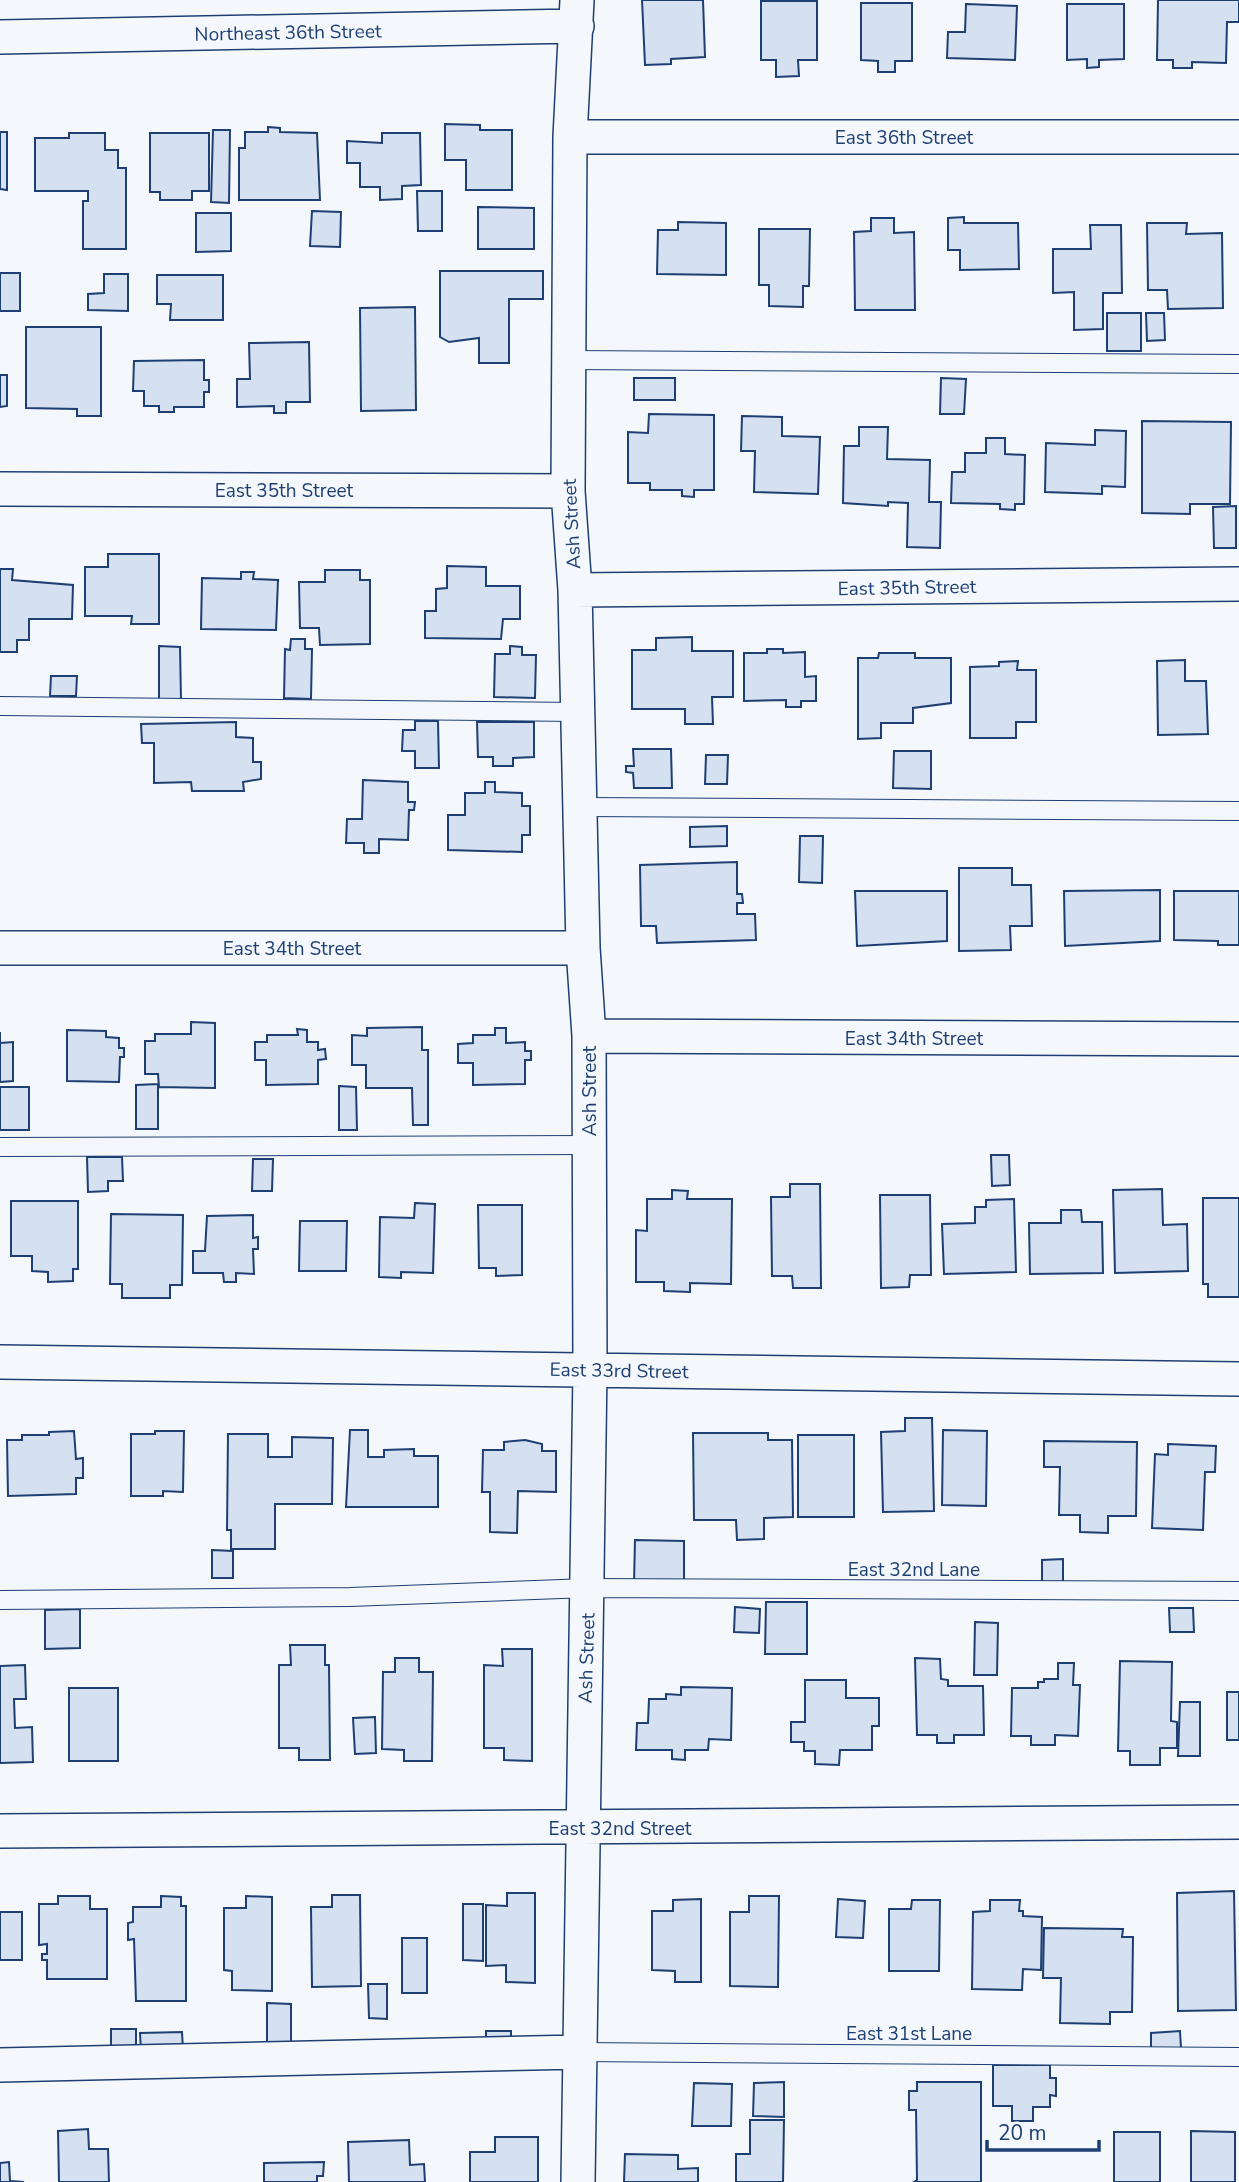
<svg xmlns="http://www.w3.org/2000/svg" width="1239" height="2182" viewBox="0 0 1239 2182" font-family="'Nunito Sans',sans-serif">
<rect width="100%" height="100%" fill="#f4f7fb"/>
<path fill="#d5e0f0" stroke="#1d3f73" stroke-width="2" d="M642,0H703L705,57L671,59V64L645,65Z
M1158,0H1239V22H1227L1226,63L1192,62V68H1173V60H1157Z
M761,1H817V60H798L799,76L776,77V60H761Z
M861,3H912V61H895V72H878V61L861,60Z
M966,4L1017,6L1015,60L947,58L948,32H965Z
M1067,4H1124V59L1099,60V67L1087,68V59L1067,60Z
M445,124L480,125V130H512V190H466V160H445Z
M268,127L280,128V132L317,133L320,200H239V148H245V132H268Z
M213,130H230L229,203L211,202Z
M0,132H7V190L0,189Z
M69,133H105V150H118V168H126V249H83V201H88V191H35V138H69Z
M150,133H209V191H192V200H160V192H150Z
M382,133H420L421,185L402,186V199L380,200V187H360V163H347V141L382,143Z
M417,191H442V231H418Z
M478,207L534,208V249H478Z
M312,211L341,212L340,247L310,246Z
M196,213H231V251L196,252Z
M964,217V223H1018L1019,269L960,270V250H948V218Z
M871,218H894V233L914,232L915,310H855L854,232L871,231Z
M678,222L726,223V275L657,274L658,230H678Z
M1147,223H1187L1186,234L1222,233L1223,308L1168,309L1167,290H1148Z
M1090,225H1121L1122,293H1103V329L1074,330V292L1053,293V249H1091Z
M759,229H810L809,286H803V307L769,306V285H759Z
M440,271H543V299H509V363H479V338L449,342L440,337Z
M0,273H20V311H0Z
M104,274H128V311L88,310V294L104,293Z
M157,275H223V320H170L171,304H157Z
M415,307L416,410L361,411L360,308Z
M1107,313H1141V351H1107Z
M1146,313H1164L1165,340L1147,341Z
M26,327H101V416H77V409L26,408Z
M309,342L310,402H286V413H274V406L237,407V379H250L249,343Z
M204,360V380H209V392H204V407H174V412H159V406H144V391H133L134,361Z
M0,375H7V406L0,407Z
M634,378H675V400H634Z
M941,378L966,379L964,414H940Z
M649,414L714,415V490H694V497L682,496V490H650V483H628V432L648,433Z
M742,416L782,417V436L820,437L818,494L754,492L755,451H741Z
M1142,421L1231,422L1230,504H1190V514L1142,513Z
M859,427H888L887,459L930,460L929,502H941L940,548L907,547L908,503L888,502V506L843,503L844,446H859Z
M1095,430L1126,431L1125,487L1102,486V494L1045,492L1046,443L1095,445Z
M986,438H1005V454L1025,455L1024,504H1015V510L1000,509V504L951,503L952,472H965V453H986Z
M1236,506V548H1214L1213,507Z
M108,554H159V624H131L132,616H85V567H108Z
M447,566L486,567V586H520V619H503L501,639L425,638V611H436V589L447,588Z
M0,569H13L12,580L73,585L72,619H29V640H17V652H0Z
M325,570H360V580H370V644L320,645L319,628H300L299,582H325Z
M241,572H254L253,579L278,580L276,630L201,629L202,578L241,579Z
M692,637V651H733V697H712L713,724H685V709H632V650H656V638Z
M291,639H305V649H312L311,699L284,698L285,649L290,650Z
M159,646L180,647L181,700H159Z
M510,646L522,647V655H536L535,698L494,697L495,654H510Z
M767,649H783V653L805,652V677L816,676V701H801V707H786V700L744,701V653H767Z
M879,653H915V658H951V703L913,708V723H881V738L858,739V658H878Z
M1185,660V681H1206L1208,734L1158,735L1157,661Z
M1018,661L1017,670H1036V722H1016V738H970V667L999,666V662Z
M51,676H77L76,696H50Z
M415,721H438L439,768H415V751H402L403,730H415Z
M236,722V737L253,738V762H261V779L243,782L244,791H192L191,782L154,783V743H142L141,724Z
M477,722H534V757L513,758V766H493V757H478Z
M633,749H671L672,788H634L633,773L626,772V766H634Z
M894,751H931V789L893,788Z
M706,755H728L727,784H705Z
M363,780L408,782V802H415L414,810H409L408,840L379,839V853H364V843H346L347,819H362Z
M485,782H495V792L522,793V806H530V835H522V852L448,850V815H465V793H485Z
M727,826V846L690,847V827Z
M800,836H823L822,883L799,882Z
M737,862V894H742L743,903H737V914H755L756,940L657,943L656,926H641L640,865Z
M959,868H1012V885H1031L1032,926H1010L1011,950L959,951Z
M1160,890V941L1065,946L1064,891Z
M855,891H947V941L857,946Z
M1174,891H1239V945H1218V941L1174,940Z
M191,1022L215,1023V1088L159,1087L158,1074H145V1041H155V1034H191Z
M422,1027V1050H428V1125H413L412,1088H366V1065H352V1035L367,1036V1028Z
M495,1028H506V1043L525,1042V1051H531V1060H525V1084L473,1085V1063H458V1044L473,1043V1035H495Z
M297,1029L307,1030V1042H318V1050L325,1049L326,1059L318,1060V1084L266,1085V1060H255V1042H267V1035H298Z
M67,1030L106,1031V1037L119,1038V1048H124V1057H120L119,1082L67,1081Z
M0,1032V1043L13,1042V1081L0,1082Z
M158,1084V1129H136V1085Z
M339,1086L356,1087L357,1130H339Z
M0,1087H29V1130H0Z
M991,1155H1009L1010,1185L992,1186Z
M87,1157H122L123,1181H108V1191L88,1192Z
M253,1159H273L272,1191H252Z
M790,1184H820L821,1288H793L792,1276H772L771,1197H790Z
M1162,1189L1163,1225L1187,1224L1188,1271L1115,1273L1113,1190Z
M672,1190L688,1191L687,1199H732L731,1284L690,1283V1292L664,1291V1282H636V1230L647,1231V1199H672Z
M880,1195H930L931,1275H910L909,1287L881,1288Z
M1203,1198H1239V1297H1208V1284H1203Z
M1014,1199L1016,1272L944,1274L942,1224L975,1223V1207H986V1200Z
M11,1201H78V1269H73V1281L48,1282V1272L32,1271V1256H11Z
M415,1203L435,1204L433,1273L401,1272V1278L379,1277L380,1217L414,1218Z
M478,1205H522V1275L496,1276V1268H479Z
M1061,1210H1081L1082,1222H1102L1103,1273L1030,1274L1029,1223H1061Z
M111,1214L183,1215L182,1285H170V1298H122V1284H110Z
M253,1215V1238L258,1237V1249H253L254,1274L236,1273V1282H224L223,1273H193V1251H205L207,1216Z
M300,1221H347L346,1271H299Z
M905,1418H932L934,1511L883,1512L881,1432L905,1431Z
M350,1430H368V1457H384V1450L414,1449V1456H438V1507H346Z
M943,1430L987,1431L986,1506L942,1505Z
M74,1431L76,1459L83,1458V1478H76V1494L8,1496L7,1440H22V1435H49V1432Z
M155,1431H184L183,1492L163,1491V1496H131V1434H155Z
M693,1433H768V1440H792L793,1517L764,1518V1539L737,1540L736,1520H694Z
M228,1434H268V1457H292V1437L333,1438L332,1504H275V1549H231V1530H227Z
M798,1435H854V1517H798Z
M525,1440L542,1444V1451H556V1492L518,1491L517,1533L490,1532V1492H482L483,1450H504V1442Z
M1044,1441L1137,1442L1136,1516H1108V1533L1080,1532V1515H1059L1060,1467H1044Z
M1168,1444L1216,1446L1215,1472H1205L1203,1530L1152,1528L1155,1454L1168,1455Z
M635,1540L684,1541V1583H634Z
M212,1550L233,1551V1578H212Z
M1063,1559V1585L1042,1586V1560Z
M766,1602H807V1654H765Z
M735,1607L760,1609L759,1633L734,1632Z
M1169,1608H1193L1194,1632H1170Z
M80,1609V1648L45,1649V1610Z
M975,1622L998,1623L997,1675H974Z
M290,1645H325V1665H329L330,1760H299V1748H279V1665H291Z
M502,1649H532V1761L504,1760V1748H484V1665L503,1666Z
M395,1658H419V1672H433L432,1761H404V1750L382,1749L383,1672H395Z
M915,1658L940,1659L941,1679L948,1680V1686H983L984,1735H954V1743H937V1735H917Z
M1120,1661L1172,1662L1171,1721L1177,1722V1748H1160V1765H1130V1751H1118Z
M1058,1663H1074L1073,1685H1080L1078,1736L1055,1735V1745H1031V1736H1011L1012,1688H1038V1682H1044V1679H1058Z
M25,1665L26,1699H14L15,1728L32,1727L33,1762L0,1763V1666Z
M805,1680H846V1698H879V1726H872V1750H840L839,1765L815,1764V1751H804V1742H791V1722H805Z
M681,1687L732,1688L731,1740L709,1739L708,1750H685V1760L672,1759V1750H636L637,1723H648L649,1699H666V1694L681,1695Z
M69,1688H118V1761H69Z
M1227,1692H1239V1740H1227Z
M1180,1702H1200V1756H1178Z
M375,1717L376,1753L355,1754L353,1718Z
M1234,1891L1236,2010L1178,2011L1177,1893Z
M507,1893H535V1983L506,1982V1965L486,1966V1905L507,1906Z
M332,1895H360L361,1986L312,1987L311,1907H332Z
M58,1896H90V1909H107V1979H47V1960H42V1954H47V1944L39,1945V1904H58Z
M161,1896L181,1897V1906H186V2001H136L134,1939L128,1940V1923L133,1922V1907H161Z
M246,1896L272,1897V1991L232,1990V1971L224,1970V1908H246Z
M749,1896H779L778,1987L730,1986V1912H749Z
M701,1899V1982H675V1971L652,1970V1911H673V1900Z
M838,1899L865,1901L863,1938L836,1937Z
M912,1900H940L939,1971H889V1909H911Z
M990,1900H1020L1019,1911H1023V1916L1042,1917L1041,1970L1023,1969L1022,1990L972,1989L973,1912L990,1911Z
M463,1904H483V1961L463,1960Z
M0,1912H22V1960H0Z
M1044,1928L1123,1929L1122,1937H1133L1132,2012H1110V2024L1060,2023L1061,1978H1043Z
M402,1938H427V1993H402Z
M368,1984H387V2019L369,2018Z
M267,2003L291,2004V2048H267Z
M111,2029H136V2051H111Z
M486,2031H511V2049L486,2050Z
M1180,2031L1181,2048L1151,2050V2033Z
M182,2032L183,2050L141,2052L140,2033Z
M993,2065H1050V2078H1056V2096L1050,2095V2107H1033V2121H1012V2106H993Z
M784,2082V2117L753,2116L754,2083Z
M917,2082H981V2182H914L917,2180L916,2110H909V2091H917Z
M694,2083L732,2084L731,2126H692Z
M750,2120H784L783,2182H736V2154H750Z
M88,2129L89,2149H108L109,2182H59L58,2131Z
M1191,2131L1235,2132V2182H1191Z
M1114,2132H1160V2182H1114Z
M495,2137H538V2182H470V2152H495Z
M409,2140L410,2165L424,2164L425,2182H349L348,2142Z
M625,2154L678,2155V2169L698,2168V2182H624Z
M9,2162L10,2181L24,2182H0V2163Z
M324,2162L323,2176H317V2182H264V2163Z"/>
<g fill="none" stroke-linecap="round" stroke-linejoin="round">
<g stroke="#1d3f73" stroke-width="20">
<path id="service" d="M569,360L1239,364
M0,706L578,712
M580,807L1239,811
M0,1147L589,1145
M0,1600L350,1597L588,1588L1239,1591
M579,2052L1239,2057"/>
</g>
<g stroke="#1d3f73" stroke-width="36">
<path id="minor" d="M577,0L570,137L568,491L575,590L583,948L589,1036L590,1370L578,2182
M0,37L577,26
M570,137H1239
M0,489L568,491
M575,590L1239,584
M0,948H583
M589,1036L1239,1039
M0,1362L1239,1379
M0,1831L1239,1822
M0,2065L579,2052"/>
</g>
<use href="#service" stroke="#f4f7fb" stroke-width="18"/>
<use href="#minor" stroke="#f4f7fb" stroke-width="33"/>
</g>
<g text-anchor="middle" stroke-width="5" stroke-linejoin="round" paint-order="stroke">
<g font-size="19" fill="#1d3f73" stroke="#f4f7fb">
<text transform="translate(288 32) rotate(-1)" y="7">Northeast 36th Street</text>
<text x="904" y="144">East 36th Street</text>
<text x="284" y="497">East 35th Street</text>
<text transform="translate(571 524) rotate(-93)" y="7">Ash Street</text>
<text transform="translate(907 587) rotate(-1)" y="7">East 35th Street</text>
<text x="292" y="955">East 34th Street</text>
<text x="914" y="1045">East 34th Street</text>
<text transform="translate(589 1091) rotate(-90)" y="7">Ash Street</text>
<text transform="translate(619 1370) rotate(1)" y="7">East 33rd Street</text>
<text x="914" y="1576">East 32nd Lane</text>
<text transform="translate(586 1658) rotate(-88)" y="7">Ash Street</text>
<text x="620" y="1835">East 32nd Street</text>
<text x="909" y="2040">East 31st Lane</text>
</g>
</g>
<path d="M987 2140v10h112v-10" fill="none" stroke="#1d3f73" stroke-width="3.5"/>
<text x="998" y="2140" font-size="21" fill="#1d3f73" stroke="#f4f7fb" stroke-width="5" paint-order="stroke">20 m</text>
</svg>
